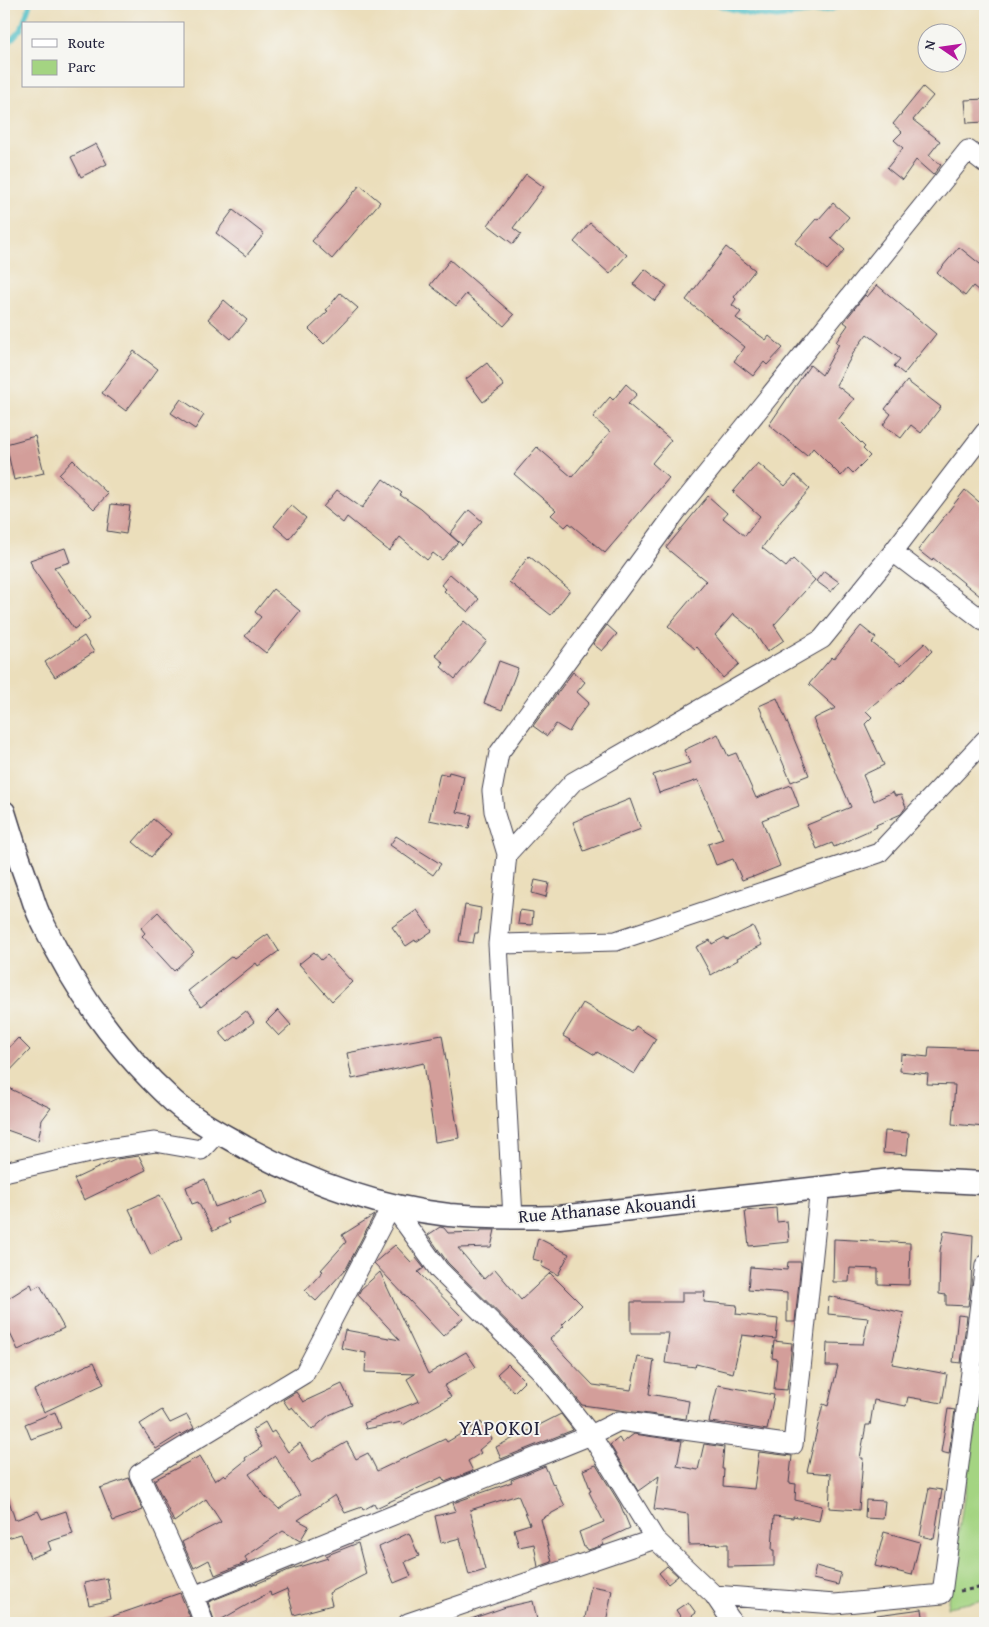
<svg xmlns="http://www.w3.org/2000/svg" width="989" height="1627" viewBox="0 0 989 1627" font-family="'Gentium Book Plus',serif">
<rect width="100%" height="100%" fill="#f6f6f2"/>
<filter id="ink" filterUnits="userSpaceOnUse"><feTurbulence type="fractalNoise" baseFrequency=".02" numOctaves="2"/><feDisplacementMap in="SourceGraphic" scale="10" xChannelSelector="R" yChannelSelector="G"/><feConvolveMatrix kernelMatrix="1 2 1 2 8 2 1 2 1" color-interpolation-filters="sRGB"/></filter>
<filter id="wash" filterUnits="userSpaceOnUse"><feTurbulence type="fractalNoise" baseFrequency=".0096" numOctaves="4" result="noise"/><feDisplacementMap in="SourceGraphic" scale="20" xChannelSelector="R" yChannelSelector="G"/><feGaussianBlur stdDeviation="1.12" result="paint"/><feColorMatrix in="noise" values="0 0 0 0 0 0 0 0 0 0 0 0 0 0 0 0 0 1.4 0 .05"/><feComposite in="paint" operator="in"/></filter>
<g filter="url(#wash)">
<rect width="100%" height="100%" fill="#ebdebb"/>
<path fill="#a4d482" stroke="#637b5e" d="M979,1401L985,1402V1600L947,1607Z"/>
<g fill="none" stroke-linecap="round" stroke-linejoin="round">
<path stroke="#51bfc6" stroke-width="5" d="M717,4L723,7L752,14L777,17L830,10L843,4
M4,48L21,29L30,4"/>
</g>
<g id="blocks">
<path fill="#d39e9a" fill-rule="evenodd" d="M923,87L933,96L913,120L940,141L929,155L941,165L933,175L916,160L902,180L887,168L903,148L894,140L902,132L893,124Z
M985,99V122L967,123L965,100Z
M96,144L107,164L81,177L71,157Z
M526,174L544,187L513,228L521,234L513,244L488,225Z
M360,185L380,202L332,259L312,241Z
M833,203L849,217L831,238L845,250L827,270L795,243L816,219L818,220Z
M233,210L264,234L246,256L216,233Z
M590,223L627,255L610,274L574,242Z
M726,247L755,270L734,297L736,299L732,305L741,312L736,318L766,340L769,336L783,348L767,365L764,362L753,376L734,361L745,347L686,300Z
M959,247L985,268V296L973,286L965,296L937,273Z
M450,260L514,315L504,326L466,294L456,306L430,285Z
M645,269L667,286L655,301L633,284Z
M877,285L936,334L904,374L894,366L900,359L867,334L855,350L836,385L854,399L838,420L865,447L863,449L870,456L853,473L848,468L841,476L813,448L807,456L769,425L810,365L822,375L839,344L836,342L848,325L844,322L865,295L867,297Z
M340,293L358,308L324,344L309,329L328,311L326,310Z
M224,300L247,320L231,339L208,319Z
M134,351L158,369L126,411L102,393Z
M487,363L504,386L483,402L466,379Z
M907,381L941,407L921,433L911,425L901,438L883,425L891,414L885,409Z
M626,384L637,394L628,404L671,440L652,463L669,478L605,553L569,523L565,527L551,515L556,510L514,474L537,447L572,477L610,432L593,417L610,397L613,400Z
M181,399L204,415L195,429L171,413Z
M35,436L44,473L14,480L6,444Z
M73,460L108,494L94,509L59,475Z
M758,463L785,486L795,475L810,489L781,521L762,548L786,567L793,559L815,580L774,625L784,640L767,652L753,630L733,614L715,635L739,664L723,678L697,647L695,649L668,626L706,581L666,548L708,496L727,513L723,518L745,536L760,516L733,492Z
M383,479L402,493L400,495L421,509L458,542L442,560L433,553L427,560L400,537L389,551L347,517L343,523L323,507L337,490L362,508Z
M965,490L985,507V600L933,558L932,561L918,550Z
M111,504L130,506L126,534L107,531Z
M291,505L306,518L289,539L274,526Z
M469,510L482,521L462,545L450,534Z
M65,548L70,562L54,567L90,618L74,629L33,569L30,560Z
M529,556L570,590L551,615L509,582Z
M824,571L839,582L831,592L816,581Z
M450,574L479,599L468,612L444,591L446,589L441,585Z
M273,589L300,611L266,653L245,636L261,617L255,612Z
M464,621L487,641L455,679L441,667L444,663L435,655Z
M607,625L617,634L602,651L593,644Z
M861,626L876,638L872,643L901,665L925,643L932,651L901,683L900,682L866,711L872,717L865,724L884,765L863,775L874,801L893,792L895,796L901,795L906,807L901,814L876,825L877,827L852,838V839L834,847L832,843L817,849L807,825L851,807L813,719L836,708L809,684L832,657L834,659Z
M84,636L94,652L55,677L45,662Z
M499,661L518,668L502,710L484,703Z
M573,672L585,682L577,692L589,703L577,718L569,732L556,724L547,736L533,726Z
M777,698L809,775L791,782L759,706Z
M718,734L728,756L736,753L756,798L791,785L799,806L762,820L780,866L753,877V876L742,880L733,859L716,865L708,844L723,839L698,780L659,793L653,775L690,763L684,750Z
M449,772L464,776L457,812L472,815L469,828L429,820L440,773L448,775Z
M630,799L641,829L584,851L573,822Z
M153,819L171,834L151,857L133,842Z
M396,836L441,864L433,875L390,845Z
M535,880L549,883L546,897L532,893Z
M465,905L481,908L478,933H475L473,943L459,941Z
M417,910L432,931L416,942L415,940L406,946L392,927Z
M520,910L533,912L532,925L518,924Z
M158,912L194,952L174,971L142,936L145,933L141,928Z
M753,926L762,945L737,958L738,960L711,975L696,947L710,940L712,944L725,937L727,940Z
M268,934L279,951L258,966L256,963L201,1007L188,991L232,956L234,958Z
M314,952L321,960L327,955L352,982L332,1001L299,964Z
M583,1003L632,1032L636,1026L656,1039L634,1074L597,1052L595,1055L563,1036Z
M278,1010L291,1025L279,1036L266,1022Z
M246,1011L254,1022L228,1042L219,1032Z
M442,1035L459,1138L435,1142L424,1063L352,1079L347,1053Z
M18,1038L30,1050L4,1077V1053Z
M929,1047L985,1049V1127L952,1124L955,1085L927,1084L928,1074L900,1071L901,1054L928,1057Z
M4,1086L51,1108L42,1120L38,1141L4,1129Z
M885,1131L909,1133L907,1155L883,1153Z
M139,1156L146,1170L84,1200L74,1179L117,1159Z
M205,1179L215,1207L262,1190L267,1204L227,1219L229,1223L213,1231L198,1202L192,1204L186,1187Z
M160,1195L182,1238L151,1255L129,1209Z
M776,1208L777,1222L787,1221L789,1242L749,1246L745,1211Z
M374,1215L346,1269L316,1301L305,1291L323,1271L321,1270L346,1242L342,1235Z
M440,1227L444,1228L448,1233L480,1232L481,1230H495L491,1247L458,1248L484,1279L495,1269L521,1300L550,1273L582,1305L562,1325L564,1326L550,1339L566,1357L593,1385L631,1390L638,1357L654,1360L649,1394L689,1401L686,1419L582,1405L548,1362L448,1263L428,1235Z
M944,1231L973,1235L971,1284L968,1306L946,1305V1295L939,1294L940,1251Z
M538,1238L569,1254L558,1275L541,1266L543,1262L533,1259Z
M834,1239L910,1243L909,1285L878,1284V1269L850,1268L849,1282H833Z
M395,1245L411,1262L416,1258L424,1268L418,1272L463,1318L443,1336L374,1263Z
M788,1262H801L795,1322H787V1293L748,1290L750,1267L787,1270Z
M380,1272L428,1374L466,1352L476,1367L444,1386L451,1397L403,1425L402,1422L366,1429L364,1423L419,1401L407,1379L415,1374L365,1372L366,1353L341,1348L345,1330L400,1340L358,1295L361,1289Z
M31,1284L33,1289L40,1285L64,1328L18,1350L4,1321V1301Z
M682,1292H705L704,1302L737,1305L736,1314L778,1319L776,1339L742,1335L733,1373L696,1364L695,1367L665,1363L669,1333H631V1302H682Z
M829,1296L904,1313L892,1364L947,1374L942,1403L908,1397L906,1406L874,1400L870,1425H866L860,1458H863L859,1510L829,1508L831,1474L807,1472L823,1404L828,1406L838,1366H826L827,1343L863,1344L868,1318L828,1314Z
M958,1315L967,1316L961,1363L953,1362Z
M774,1341L792,1343L787,1390L774,1389L777,1359L772,1358Z
M94,1362L104,1384L44,1412L34,1390Z
M508,1364L525,1381L514,1392L497,1374Z
M342,1384L352,1405L329,1415L312,1430L292,1407L289,1409L283,1400L296,1392L303,1402Z
M718,1385L774,1395L767,1430L726,1423V1424L709,1422Z
M948,1409L955,1410L949,1454L941,1452Z
M162,1410L170,1423L187,1415L194,1428L181,1435L180,1434L156,1449L140,1424Z
M55,1412L61,1428L31,1439L25,1424Z
M561,1414L573,1430L501,1459L496,1447Z
M265,1422L271,1433L274,1431L288,1452L300,1443L312,1462L347,1442L356,1459L368,1453L377,1471L445,1439L447,1442L481,1422L492,1439L479,1450L481,1453L468,1461L473,1471L445,1482L442,1477L376,1508L374,1504L363,1510L362,1507L345,1513L335,1495L298,1520L309,1526L300,1541L283,1531L245,1557L247,1562L215,1575L209,1560L194,1568L182,1542L221,1522L206,1499L174,1522L154,1480L200,1456L215,1481L224,1474L226,1476L246,1460L245,1458L262,1447L252,1430ZM275,1456L300,1495L279,1509L265,1496L249,1474Z
M634,1434L682,1441L677,1466L698,1470L704,1444L724,1447L722,1469H724L723,1486L754,1489L759,1452L792,1456L789,1483L796,1484L795,1500L822,1506L819,1521L793,1516V1518L774,1516L772,1550H774V1566L728,1567V1544L689,1545L688,1514L654,1509L659,1476L638,1491L610,1445L619,1438L622,1443Z
M596,1465L620,1504L630,1528L602,1541L604,1545L588,1550L586,1547H584L579,1532L604,1522L589,1492L591,1491L583,1470Z
M545,1466L553,1485L554,1484L565,1506L541,1519L552,1562L538,1567L534,1544L519,1547L514,1529L530,1524L518,1495L470,1510L485,1570L469,1575L460,1538L441,1543L435,1516L456,1511L453,1503L512,1482L511,1480Z
M129,1478L143,1510L113,1521L100,1488Z
M929,1488L942,1490L934,1539L920,1536Z
M7,1494L15,1520L38,1511L42,1519L66,1511L73,1534L48,1542L51,1550L30,1558L21,1534L7,1538L4,1528V1495Z
M866,1500L885,1501L883,1519L865,1518Z
M884,1532L920,1542L912,1575L875,1566Z
M409,1533L419,1556L405,1562L411,1576L394,1583L379,1547Z
M358,1543L366,1574L329,1593L332,1605L294,1615L287,1589L271,1596L270,1592L215,1623L208,1602L256,1583V1584L289,1570L328,1558L325,1556Z
M667,1566L678,1576L668,1584L659,1573Z
M816,1566L841,1573L838,1585L813,1579Z
M107,1578L111,1600L89,1605L84,1583Z
M591,1586L612,1590L606,1623H584Z
M180,1593L190,1617L170,1623H100L99,1621Z
M533,1601L537,1620L522,1623H468V1620L506,1607Z
M688,1602L696,1613L684,1622L676,1610Z
M922,1609L924,1623H878L877,1615Z"/>
</g>
</g>
<g filter="url(#ink)">
<use href="#blocks" fill-opacity="0" stroke="#403e4e" stroke-width="1"/>
<g fill="none" stroke-linecap="round" stroke-linejoin="round">
<g stroke="#403e4e" stroke-width="21">
<path id="minor" d="M893,552L985,622
M507,854L494,811L492,791L499,753L676,512L968,150L985,163
M498,944L616,941L879,853L985,740
M4,1172L107,1149L155,1142L201,1150L218,1132
M513,1218L498,944L507,854L573,782L822,639L893,552L985,432
M714,1595L835,1604L942,1594L985,1265
M194,1596L591,1435L619,1421L793,1445L820,1187
M204,1623L194,1596L139,1474L304,1374L392,1205L439,1270L540,1370L591,1435L655,1539L714,1595L733,1623
M408,1623L655,1539"/>
</g>
<g stroke="#403e4e" stroke-width="25">
<path id="tertiary" d="M4,812C11,836 19,860 28,884C32,895 35,908 41,919C73,987 117,1050 173,1101C194,1120 222,1134 246,1148C309,1182 378,1207 449,1215C486,1218 522,1218 559,1217L900,1179L985,1183"/>
</g>
<path stroke="#403e4e" stroke-width="3" stroke-dasharray="4 4" stroke-linecap="butt" d="M960,1591L985,1587"/>
<use href="#minor" stroke="#fff" stroke-width="19"/>
<use href="#tertiary" stroke="#fff" stroke-width="22"/>
</g>
</g>
<g text-anchor="middle" stroke-width="4" stroke-linejoin="round" paint-order="stroke">
<g font-size="18" fill="#22223b" stroke="#f6f6f2">
<text transform="translate(607 1209) rotate(-5)" y="6">Rue Athanase Akouandi</text>
</g>
<g font-size="20" letter-spacing="1" fill="#22223b" stroke="#f6f6f2">
<text x="500" y="1435">YAPOKOI</text>
</g>
</g>
<rect width="989" height="1627" fill="none" stroke="#f6f6f2" stroke-width="20"/>
<rect x="22" y="22" width="162" height="65" fill="#f6f6f2" stroke="#a1a1a9"/>
<rect x="32" y="39" width="25" height="8" fill="#ffffff" stroke="#a1a1a9"/>
<text x="68" y="48" font-size="15" fill="#22223b">Route</text>
<rect x="32" y="60" width="25" height="15" fill="#a4d482" stroke="#a1a1a9"/>
<text x="68" y="72" font-size="15" fill="#22223b">Parc</text>
<g transform="translate(942 48) rotate(283)"><circle r="24" fill="#f6f6f2" stroke="#a1a1a9"/>
<path d="M0-4L9 19L0 12L-9 19Z" fill="#b5179e"/>
<text y="-8" font-size="14" font-weight="bold" text-anchor="middle" fill="#22223b">N</text>
</g>
</svg>
